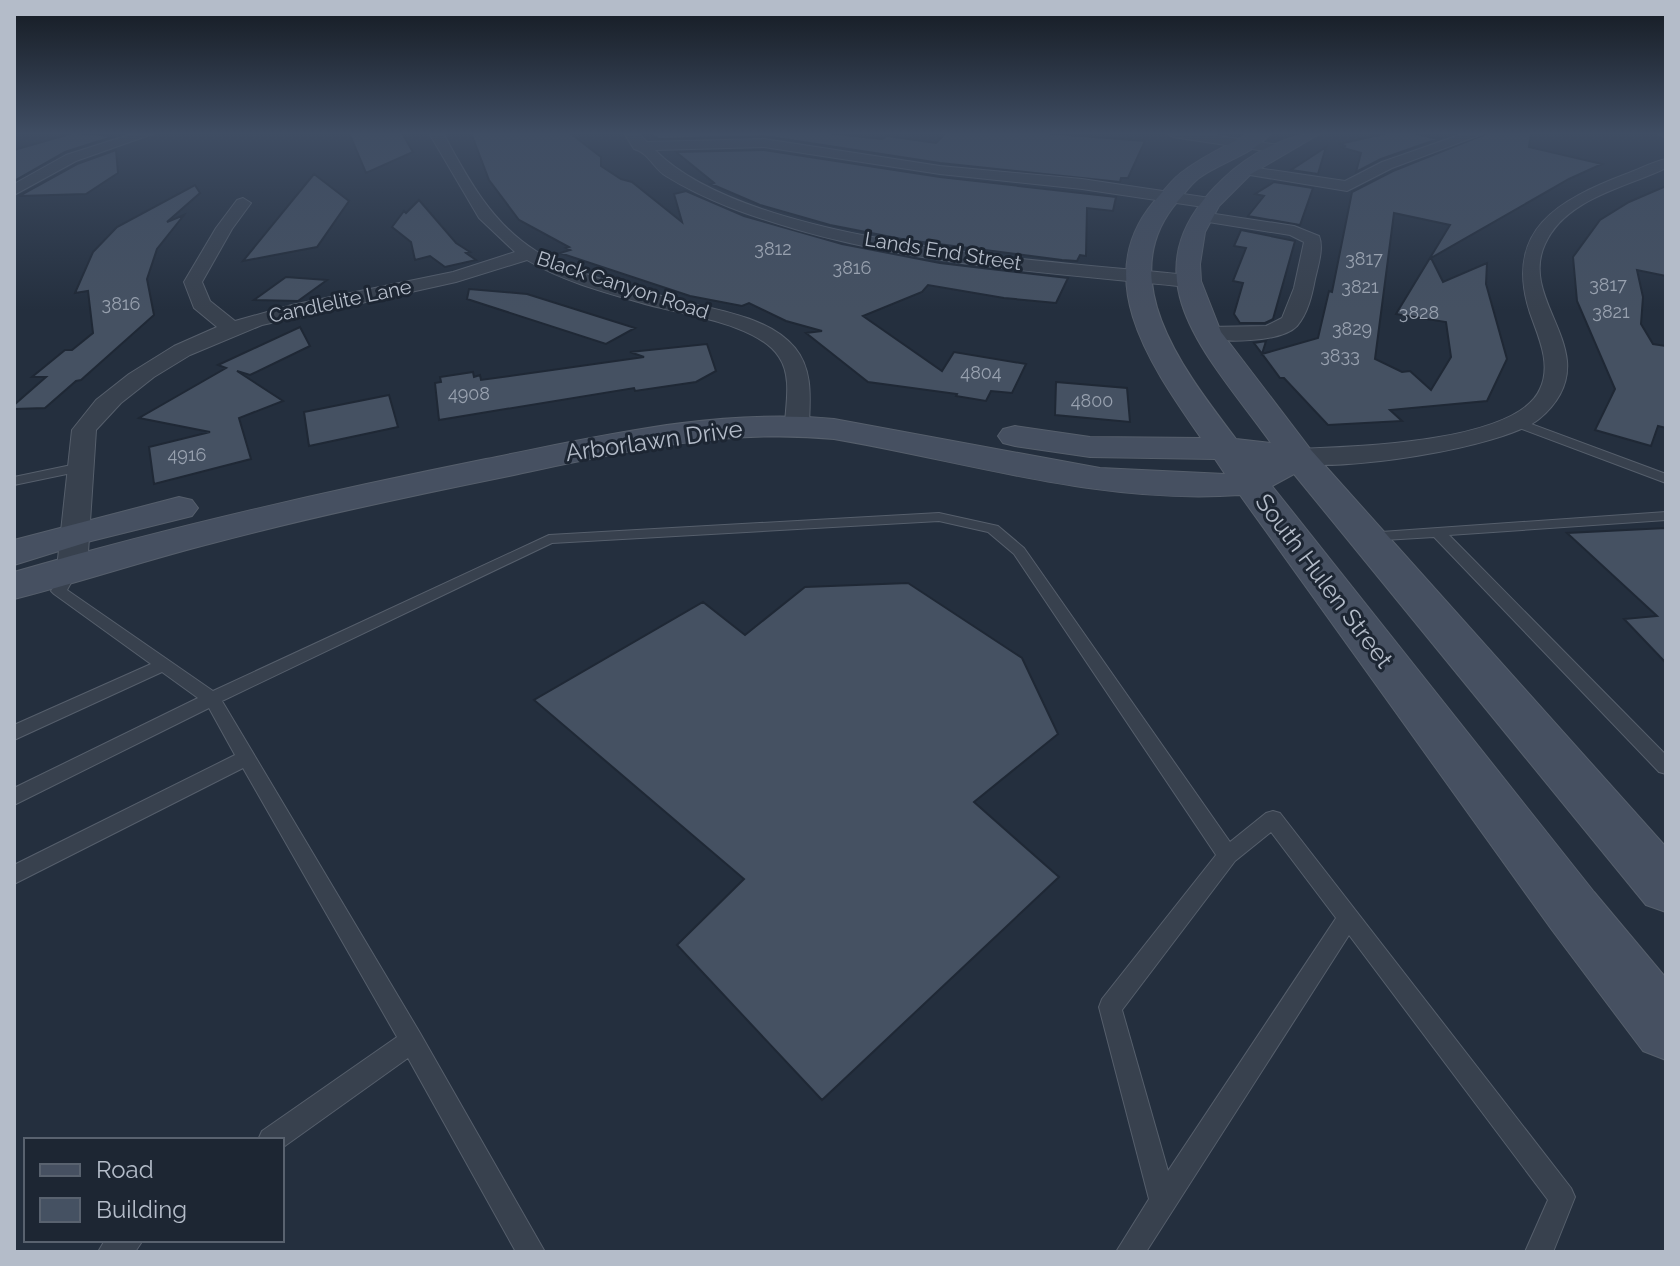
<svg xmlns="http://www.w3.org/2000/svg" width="1680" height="1266" viewBox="0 0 1680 1266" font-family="Raleway,sans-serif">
<rect width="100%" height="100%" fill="#242f3e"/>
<path fill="#455162" stroke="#1f2835" stroke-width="2" fill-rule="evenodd" d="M73,133L115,136L65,152L14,181V150Z
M349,133H402L413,152L366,173Z
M471,133H570L601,157V166L621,179L632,182L682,222L674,194L686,191L744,216L842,244L940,263L1068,278L1056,303L1004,298L928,285L922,292L863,316L942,371L954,352L1026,364L1012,393L991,391L986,401L956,396L957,394L868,382L806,333L822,331L786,321L749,303L742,306L690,296L560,253L570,250L566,248L569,247L519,220L489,180Z
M650,133H827L882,139L887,136L936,143L946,133H1043L1145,141L1128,178H1121L1120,182L940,163L764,136L658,139Z
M1388,133H1412L1438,139L1381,159L1356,172L1361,153L1340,147L1346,146L1339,144Z
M1488,133H1531L1529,147L1602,164L1569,179L1431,258L1443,282L1487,263L1486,284L1507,359L1487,401L1390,410L1402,421L1328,425L1284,378H1280L1254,343L1266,341L1262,354L1318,338L1329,291L1332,292L1352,192L1393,171ZM1394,213L1450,225L1396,314L1446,322L1451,357L1431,390L1410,371L1402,372L1375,359Z
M1326,147L1318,174L1291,170Z
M116,150L118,173L86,194L19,196L77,164Z
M764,150L940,177L1116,197L1113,211L1087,208L1086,256L1080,255L1077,261L1062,260L907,240L830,225L760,205L711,184L714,183L676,152Z
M314,174L349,201L317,247L243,261Z
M1274,182L1313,188L1300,225L1248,216L1264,196L1255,194Z
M195,185L200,193L167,222L184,215L157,249L147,279L154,315L81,380L76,381L45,408L14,409V405L46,377H32L65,350H72L93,333L88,291L75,293L93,252L117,227Z
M1666,186V276L1637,270L1643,297L1641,324L1653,344L1666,346V428L1658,426L1651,446L1595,430L1615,389L1577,301L1573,257L1600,220L1629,202Z
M419,200L456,243L470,252L466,253L476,260L445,267L430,256L415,260L411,242L392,227L404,211L406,213Z
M1241,230L1295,241L1273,319L1265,323H1240L1234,314L1243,283L1233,281L1246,248L1234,246Z
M286,277L327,280L298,301L254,300Z
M469,289L527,294L635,328L606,344L467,299Z
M300,327L310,346L250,375L237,371L283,401L239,418L251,459L154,484L149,447L210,432L139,418L226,368L218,365Z
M707,344L716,371L696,382L635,391L634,388L439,420L435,383L441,382L440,377L473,372L474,377L480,375L481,380L644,357L630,352Z
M1056,382L1127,388L1130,422L1055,415Z
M389,395L398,427L309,446L304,412Z
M1666,528V663L1624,619L1657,616L1567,533Z
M908,583L1022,658L1058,734L974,802L1059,877L822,1100L677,945L744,879L534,700L703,602L745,635L805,587Z"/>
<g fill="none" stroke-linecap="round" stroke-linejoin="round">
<g stroke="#565f6c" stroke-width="2">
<path id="lane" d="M1518,419L1666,474V483L1514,426V420Z
M81,463L86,464V470L14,485V477Z
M1666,512V520L1449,535L1666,755V774L1659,772L1434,537L1367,541L1360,537L1367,533Z
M939,513L998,526L1024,548L1230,842L1266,813L1273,811L1280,813L1571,1188L1575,1197L1553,1252H1525L1548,1200L1349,935L1146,1252H1116L1149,1199L1099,1007L1102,999L1216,855L1014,554L988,532L939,521L552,543L222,701L420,1033L545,1252H516L408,1058L282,1148V1140H258L262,1131L397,1037L243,768L14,884V865L235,755L209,708L14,805V788L198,698L162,672L14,740V725L151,664L54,594L51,591L66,567L71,565L78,570L67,590L213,691L549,535ZM1271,832L1336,918L1168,1171L1122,1010L1235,861Z
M105,1240H143L135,1252H98Z"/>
</g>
<g stroke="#565f6c" stroke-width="2">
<path id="street" d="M135,133H155L76,161L14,195V184L66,155Z
M429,133H443C467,177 491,223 536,251C577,275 627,287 673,299C712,310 768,315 795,348C813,370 810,398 809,424L806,429H788L785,424C786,403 792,376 779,357C758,324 685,315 649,305C607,293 564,282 527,260L456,282L262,325L190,355L154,377L121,403L96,430L87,568L82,575L72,577L62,575L57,568L72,430L96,400L129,374L174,346L217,327L194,308L184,282L216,228L237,200L243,198L251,203L232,229L202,282L210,301L235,321L292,305L453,272L515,252L479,218Z
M624,133H638L647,142L764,139L940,166L1082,179L1210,198L1218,203L1210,208L1082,189L940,174L764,147L655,150C749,246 1054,261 1188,275L1197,281L1188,287C1058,273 922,266 795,229C751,216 706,201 666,176C654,169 648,152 634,149Z
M1166,133H1199L1279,145L1286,149L1279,153L1173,137Z
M1465,133H1485L1392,168L1347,191L1244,174L1237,170L1244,166L1345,181L1382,162Z
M1657,133H1666V138Z
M1666,159V168C1625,188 1566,198 1545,244C1526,285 1563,321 1567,361C1569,385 1557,404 1539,419C1503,448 1335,474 1290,462L1286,457L1290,452L1299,449C1351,447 1517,443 1540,389C1552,364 1538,336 1530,313C1503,230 1558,200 1626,174C1640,169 1652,162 1666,159Z
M1202,212L1294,226L1319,236C1324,248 1318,266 1315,279C1312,295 1308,313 1297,326C1281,343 1221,343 1200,337L1197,333L1200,329L1207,327L1266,326L1282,318L1294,288L1304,242L1290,235L1196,220L1194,217L1196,214Z"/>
</g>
<g stroke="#565f6c" stroke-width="2">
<path id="secondary" d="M1249,133H1271C1254,154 1221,162 1199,178C1191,184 1185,193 1178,201C1110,279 1187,374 1236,439L1271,443C1209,356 1121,275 1223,179C1248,155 1287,133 1321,133L1251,174L1219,206L1205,232L1200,264L1201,281L1221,332L1311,450L1666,847V912L1646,905L1294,474L1272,486L1594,892L1666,978V1060L1643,1051L1552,930L1240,495C1102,505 968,462 834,439C723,428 617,453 509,476C410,496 311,517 213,543C146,560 81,582 14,599V572C169,527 327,491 486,459C602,436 715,408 834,419L1100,468L1225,474L1215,459L1090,457L1015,446L1003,443L998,436L1003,429L1015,426L1090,437L1201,438C1152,367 1085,275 1159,196C1167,187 1175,176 1185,170C1204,156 1228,145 1249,133Z
M179,497L192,500L198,508L192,516L91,541L14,565V540Z"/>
</g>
<use href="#lane" fill="#38414e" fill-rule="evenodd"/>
<use href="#street" fill="#38414e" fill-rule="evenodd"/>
<use href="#secondary" fill="#465061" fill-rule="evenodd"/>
</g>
<linearGradient id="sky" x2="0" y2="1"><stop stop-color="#141a22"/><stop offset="0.43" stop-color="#3f4d63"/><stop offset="1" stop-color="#3f4d63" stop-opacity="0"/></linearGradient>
<rect width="1680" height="310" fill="url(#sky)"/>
<g text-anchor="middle" stroke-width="6" stroke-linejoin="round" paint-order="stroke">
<g font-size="18" fill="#98a1af">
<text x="773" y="255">3812</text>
<text x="1364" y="265">3817</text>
<text x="852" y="274">3816</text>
<text x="1608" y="291">3817</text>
<text x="1360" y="293">3821</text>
<text x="121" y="310">3816</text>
<text x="1611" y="318">3821</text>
<text x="1419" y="319">3828</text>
<text x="1352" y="335">3829</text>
<text x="1340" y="362">3833</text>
<text x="981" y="379">4804</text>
<text x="469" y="400">4908</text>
<text x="1092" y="407">4800</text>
<text x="187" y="461">4916</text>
</g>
<g font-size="20" fill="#b4bcc9" stroke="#1d2633">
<text transform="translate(943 251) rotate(9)" y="7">Lands End Street</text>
<text transform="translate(623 285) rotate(18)" y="7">Black Canyon Road</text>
<text transform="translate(340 301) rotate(-12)" y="7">Candlelite Lane</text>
</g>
<g font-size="24" fill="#b4bcc9" stroke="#1d2633">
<text transform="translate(654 441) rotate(-8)" y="8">Arborlawn Drive</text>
<text transform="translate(1324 581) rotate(53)" y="8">South Hulen Street</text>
</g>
</g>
<rect width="1680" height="1266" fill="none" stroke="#b4bcc9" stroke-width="32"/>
<rect x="24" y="1138" width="260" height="104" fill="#1d2633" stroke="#59626f" stroke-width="2"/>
<rect x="40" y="1164" width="40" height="12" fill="#465061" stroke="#59626f" stroke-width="2"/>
<text x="96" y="1178" font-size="24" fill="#b4bcc9">Road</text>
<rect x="40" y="1198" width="40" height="24" fill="#455162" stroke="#59626f" stroke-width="2"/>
<text x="96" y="1218" font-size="24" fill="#b4bcc9">Building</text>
</svg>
